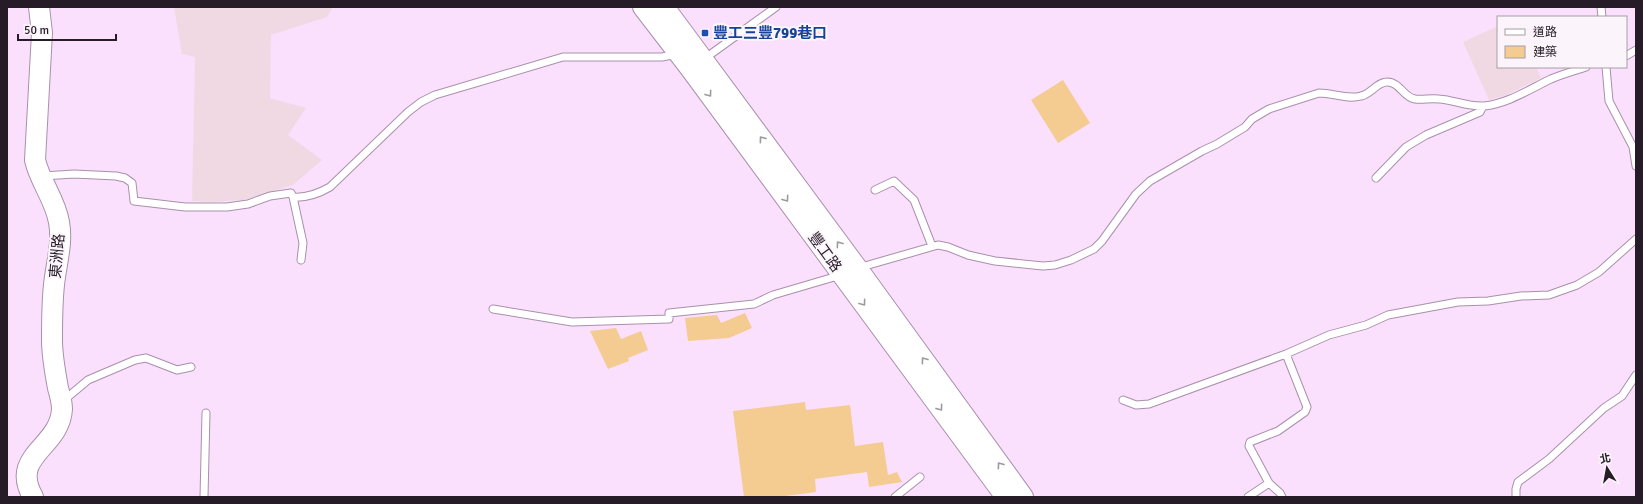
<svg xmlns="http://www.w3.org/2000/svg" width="1643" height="504" viewBox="0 0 1643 504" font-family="Signika,'Noto Sans TC',sans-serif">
<rect width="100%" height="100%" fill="#fbe0fd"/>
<path fill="#f1d9e3" d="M174,7H333L327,17L271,35L270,98L306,108L288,135L322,160L293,185L243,200L210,202L192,201L195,57L182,54Z
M1498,26V67H1536L1541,78L1504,96L1489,100L1463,42Z"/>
<path fill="#f4cb91" d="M1063,80L1090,123L1058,143L1031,100Z
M745,313L752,328L729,338L688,341L685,318L717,315L721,323Z
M616,328L621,339L641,331L648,350L628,358L629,361L608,369L590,331Z
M805,402L806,410L850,405L855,446L883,442L888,475L897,472L902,482L869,487L867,472L815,479L816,492L777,497H744L733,411Z"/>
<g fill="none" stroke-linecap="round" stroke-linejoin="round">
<g stroke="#a890ab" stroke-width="9">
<path id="lane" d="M1601,7L1602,17
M1626,56L1636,50
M704,59L776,7
M1606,67L1609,101L1633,147L1636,166
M43,176L74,174L116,176L125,178L132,183L134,201L185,207H227L248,204L270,196L291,193L293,197C307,198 318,194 330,187L408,112L421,102L435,95L563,57H662L677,54
M1376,178L1406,147L1426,135L1480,112L1483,106
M875,190L894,181L914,200L932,246
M293,197L303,243L301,260
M858,268L938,245L948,247L968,255L995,261L1043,266L1055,265L1071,260L1094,249L1102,241L1136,194L1150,181L1202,151L1217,144L1245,127L1252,119L1269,109L1319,93C1334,93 1347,100 1361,96C1371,94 1377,82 1387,82C1400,82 1403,97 1415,99C1422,100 1431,98 1439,99C1454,100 1468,107 1484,106C1507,104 1530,89 1551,79C1563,74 1574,71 1586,67
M493,309L572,322L669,319V313L754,304L773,295L841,275
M1123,400L1136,405L1149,404L1286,354
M63,401L88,380L135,360L146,358L177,370L191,367
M1269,483L1280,493L1282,497
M204,497L206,413
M895,497L920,477
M1248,497L1269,483L1249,446L1250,442L1278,431L1305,412L1307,407L1286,354L1329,335L1366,325L1388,315L1458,302L1488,301L1521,296L1549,295L1577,285L1599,272L1636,239
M1516,497V489L1518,482L1549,459L1604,408L1622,396L1636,375"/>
</g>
<g stroke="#a890ab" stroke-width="22">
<path id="secondary" d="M643,7L690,68L1006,497
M664,7L857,268L1023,497
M33,497C9,455 60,448 62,409C62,402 60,395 58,388C55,372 52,356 52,340C52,322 52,303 54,285C56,264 63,244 59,222C55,199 40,182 35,160L42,33L39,7"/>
</g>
<use href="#lane" stroke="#fff" stroke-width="7"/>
<use href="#secondary" stroke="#fff" stroke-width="20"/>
</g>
<defs><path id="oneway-chevron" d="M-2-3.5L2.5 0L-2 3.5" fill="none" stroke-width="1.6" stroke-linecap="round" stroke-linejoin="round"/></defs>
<g stroke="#9d999e">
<use href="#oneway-chevron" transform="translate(709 94) rotate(54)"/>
<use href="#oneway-chevron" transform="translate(762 139) rotate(-126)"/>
<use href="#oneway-chevron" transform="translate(786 199) rotate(54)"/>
<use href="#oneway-chevron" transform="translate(839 244) rotate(-126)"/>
<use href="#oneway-chevron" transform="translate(863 303) rotate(54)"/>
<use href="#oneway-chevron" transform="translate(924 360) rotate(-126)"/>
<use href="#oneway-chevron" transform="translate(940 408) rotate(54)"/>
<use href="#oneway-chevron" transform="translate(1000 465) rotate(-126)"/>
</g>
<rect fill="#1a4fb4" stroke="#fbf5fb" stroke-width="1.5" x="701" y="29" width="8" height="8" rx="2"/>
<g text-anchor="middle" stroke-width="4" stroke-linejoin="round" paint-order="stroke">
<g font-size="15" font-weight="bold" fill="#164399" stroke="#fbf5fb" text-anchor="start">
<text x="713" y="38">豐工三豐799巷口</text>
</g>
<g font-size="15" fill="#261c27" stroke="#fbf5fb">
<text transform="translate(825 252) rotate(54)" y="5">豐工路</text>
<text transform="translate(57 256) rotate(-85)" y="5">東洲路</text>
</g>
</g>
<rect width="1643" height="504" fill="none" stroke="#261c27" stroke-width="16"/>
<rect x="1497" y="16" width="130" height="52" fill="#fbf5fb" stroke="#a69ea6"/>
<rect x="1505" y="29" width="20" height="6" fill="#ffffff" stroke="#a69ea6"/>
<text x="1533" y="36" font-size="12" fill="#261c27">道路</text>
<rect x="1505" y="46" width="20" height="12" fill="#f4cb91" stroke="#a69ea6"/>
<text x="1533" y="56" font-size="12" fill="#261c27">建築</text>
<g transform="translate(1607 468) rotate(349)" stroke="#fbf5fb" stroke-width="3" paint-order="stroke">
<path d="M0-3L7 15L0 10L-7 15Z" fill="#261c27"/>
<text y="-6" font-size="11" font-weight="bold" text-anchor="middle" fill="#261c27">北</text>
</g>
<path d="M18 34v6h98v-6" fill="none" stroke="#261c27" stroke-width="2"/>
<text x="24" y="34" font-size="12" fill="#261c27" stroke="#fbf5fb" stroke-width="3" paint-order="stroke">50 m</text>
</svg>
